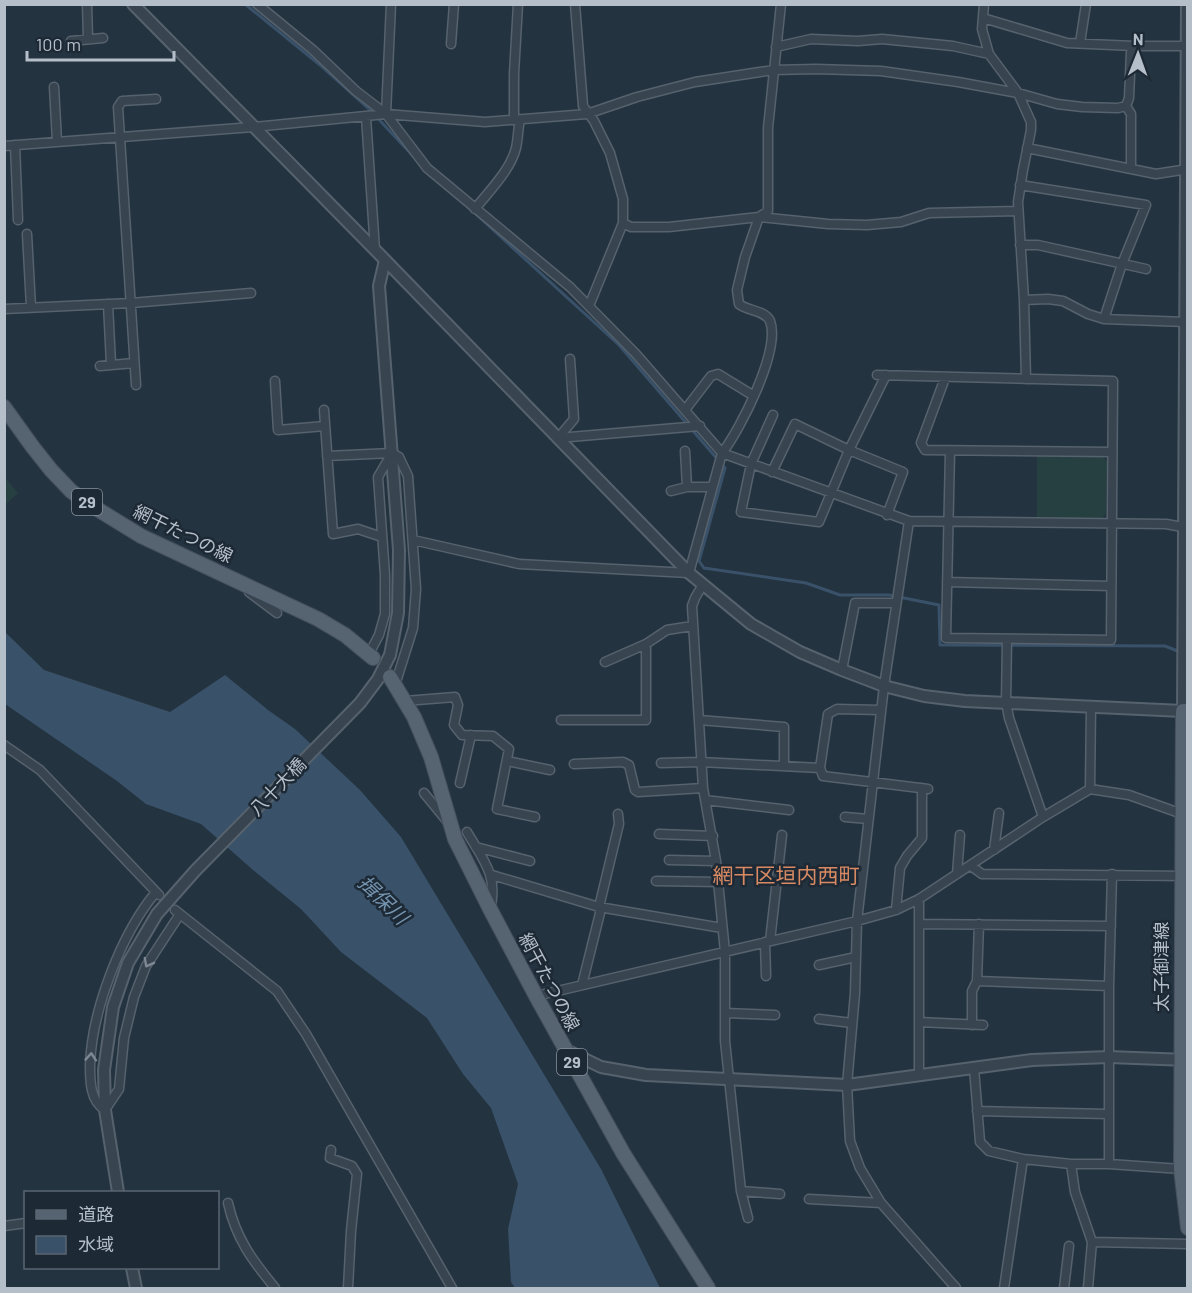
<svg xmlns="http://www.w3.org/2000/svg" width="1192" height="1293" viewBox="0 0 1192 1293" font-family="Barlow,'Noto Sans JP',sans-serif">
<rect width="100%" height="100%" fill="#243340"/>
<path fill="#264041" d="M1037,456L1103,457L1107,461L1106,514L1101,519L1037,518Z
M5,478L18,493L5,505H4Z"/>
<path fill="#395269" d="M4,631L44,670L170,712L225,675L268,710L295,729L360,790L401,837L601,1169L660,1288H515L511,1282L508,1229L518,1184L491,1108L463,1074L427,1018L341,952L301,909L253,870L201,824L146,804L117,781L5,704Z"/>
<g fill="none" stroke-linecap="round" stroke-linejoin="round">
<path stroke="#395269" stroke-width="3" d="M245,4L320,65L370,110L415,158
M466,205L619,345L725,468L699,561L704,568L806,583L840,595H889L939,605L940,645L1165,646L1180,652"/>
<g stroke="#56626d" stroke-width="11">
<path id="minor" d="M87,4L88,39
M257,4L313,50L356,91L386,114L427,168L570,287L636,354L722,453L909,521L1166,524L1188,528
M575,4L583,106L594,121L610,153L623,199V223L589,306
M984,4L982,29L989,54L1018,93L1031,122V130L1023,170L1018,202L1024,300L1026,379
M983,18L1067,43L1134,46
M71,41L103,38
M1080,43L1086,4
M451,44L454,4
M776,47L811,39L858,41L882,39L953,46L989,54
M54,87L57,141
M1126,106L1131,114V168
M386,114L391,4
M366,117L375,250
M514,120V74L518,4
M15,145L18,220
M4,146L253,127L386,114L485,122L587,114L637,97L695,82L773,70L816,69L881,71L958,82L1018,93L1057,104L1082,107L1118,108L1126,106L1129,98L1131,52L1134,46H1188
M1027,148L1156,174L1188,169
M1020,185L1146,205L1122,264L1104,319
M475,209C489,191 510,171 516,148C518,139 518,129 520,120
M623,223L631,227H669L759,217L828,224L867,225L901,222L929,213L1018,211
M27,234L31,307
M1020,245H1038L1146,269
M1024,300L1048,299L1063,301L1088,314L1104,319L1186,322
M108,304L111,364
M4,309L131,303L251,293
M100,366L134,363
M877,375L1113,381L1111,640L946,638L950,451
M945,378L921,443L925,450L1112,452
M275,381L278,430L325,426
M136,385L118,107L122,101L156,99
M324,410L333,534L358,529L382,537
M685,410L711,376L718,374L754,396
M773,415L751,464L741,512L819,522L849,450L886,375
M558,438L700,426
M558,438L574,419L570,359
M685,451L687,487
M327,456L392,453L399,457L408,476L416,589L413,628L395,685
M772,472L795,424L849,450L903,472L887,515
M671,491L687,487H712
M909,521L884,686L857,921L855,993L847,1085L850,1141L860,1168L881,1203L956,1288
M413,540L519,564L689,573L722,453C740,430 781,350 770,321C765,310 747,311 739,304L737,290L745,257L759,217L768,211V128L781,4
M947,582L1111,586
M702,586L695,598L692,606L703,788L716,861L725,952V1041L741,1191L748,1218
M249,592L277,613
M1007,639L1006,702L1009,718L1043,817
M369,654L379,635L385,614V575L378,477L392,453
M605,662L646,644L667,630L692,626
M842,670L855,603H896
M405,701L455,697L458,705L454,725L462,735L493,736L509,749L497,809L535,817
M561,720H646V644
M699,720L784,727V765
M4,745L40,770L159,895
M507,761L550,770
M661,763L701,762L820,768L823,776L928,789
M574,764L623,762L629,765L635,790L638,792L703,788
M820,768L828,714L837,709L881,710
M460,783L471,735
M1090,789L1091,706
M424,793L447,821
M705,800L789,810
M845,817L868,819
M467,832C482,858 499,876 490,909
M659,834L713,836
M476,847L530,861
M994,850L999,813
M669,860L716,861
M971,866L982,874L1186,876
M957,874L960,835
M492,875L599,907L722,928
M656,881L719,882
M156,892C121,934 92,1010 90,1065C90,1081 90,1101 105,1110L119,1089L124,1038L134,997L146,966L180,914
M919,899V1076
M175,910L277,991L306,1034L452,1288
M896,910L900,868L907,856L922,838V788
M919,924L1111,926
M770,941L782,835
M765,942L766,976
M819,965L856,957
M977,981L1109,986
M582,985L600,913L599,907L619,824L618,814
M536,996L857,921L896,910L919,899L1043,817L1090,789L1129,795L1185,815
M725,1013L775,1015
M819,1019L852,1023
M919,1022L983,1025
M972,1025V991L977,981L979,924
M974,1068L980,1142L989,1151L1023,1159L1071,1164H1109L1181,1169
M977,1111L1108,1114
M331,1150L330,1158L352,1166L357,1174L351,1231L348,1288
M1071,1164L1075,1192L1092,1242L1088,1288
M1109,1164V986L1112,874
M741,1191L780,1194
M809,1199L881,1203
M228,1203C236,1239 253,1261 275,1288
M4,1226L26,1223
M1092,1242L1188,1244
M1004,1288L1023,1159
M1064,1288L1069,1246"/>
</g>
<g stroke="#56626d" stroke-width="14">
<path id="tertiary" d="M133,4L385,260L689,573L751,624L800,652L842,670L884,686L924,696L965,701L1183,711L1187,4
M566,1050L601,1067L646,1075L847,1085L1032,1060L1109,1057L1187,1060
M118,1192L105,1110L104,1070L113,1007L128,963L157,914L195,871L360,703L378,679L390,655L398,613L399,550L379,286L385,260
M132,1268L136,1288"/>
</g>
<g stroke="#45505c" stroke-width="16">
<path id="primary" d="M4,407L32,446L51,470L71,491L89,504L141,536L318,619L345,635L373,658
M390,677L414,717L431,757L455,839L490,909L536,996L623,1153L708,1288
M1188,711H1183L1181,1169L1188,1228"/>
</g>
<use href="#minor" stroke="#384450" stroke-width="8"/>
<use href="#tertiary" stroke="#384450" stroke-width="10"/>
<use href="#primary" stroke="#566370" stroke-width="14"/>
</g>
<defs><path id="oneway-chevron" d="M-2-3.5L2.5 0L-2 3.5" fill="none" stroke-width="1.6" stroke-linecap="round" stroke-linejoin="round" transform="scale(1.5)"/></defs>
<g stroke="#7d8893">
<use href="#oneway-chevron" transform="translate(148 963) rotate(118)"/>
<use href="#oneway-chevron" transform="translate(91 1057) rotate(-86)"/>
</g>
<g text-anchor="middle" stroke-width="5" stroke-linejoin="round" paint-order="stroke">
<g fill="#1d2935" stroke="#87929d" stroke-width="1.5">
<rect x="72" y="489" width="30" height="26" rx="4.5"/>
<rect x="557" y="1049" width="30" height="26" rx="4.5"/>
</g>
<g font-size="16" font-weight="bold" fill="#b5bfca">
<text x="87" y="508">29</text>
<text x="572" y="1068">29</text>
</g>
<g font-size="18" fill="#b5bfca" stroke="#1d2935">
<text transform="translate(183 534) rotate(26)" y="6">網干たつの線</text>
<text transform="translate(278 787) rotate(-46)" y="6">八十大橋</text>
<text transform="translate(1162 967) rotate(-90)" y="6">太子御津線</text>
<text transform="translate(549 982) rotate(62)" y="6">網干たつの線</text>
</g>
<g font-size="20" font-style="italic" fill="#7493ae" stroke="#1d2935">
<text transform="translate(383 900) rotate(44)" y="7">揖保川</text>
</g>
<g font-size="21" fill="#d88a62" stroke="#1d2935">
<text x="786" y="883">網干区垣内西町</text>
</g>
</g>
<rect width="1192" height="1293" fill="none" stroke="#b5bfca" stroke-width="12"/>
<rect x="24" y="1191" width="195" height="78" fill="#1d2935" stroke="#5a6571" stroke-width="1.5"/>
<rect x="36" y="1210" width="30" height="9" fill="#566370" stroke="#5a6571" stroke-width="1.5"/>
<text x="78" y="1221" font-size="18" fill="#b5bfca">道路</text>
<rect x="36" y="1236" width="30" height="18" fill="#395269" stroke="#5a6571" stroke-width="1.5"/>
<text x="78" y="1251" font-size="18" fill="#b5bfca">水域</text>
<g transform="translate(1138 54) rotate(1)" stroke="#1d2935" stroke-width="4.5" paint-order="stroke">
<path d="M0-4.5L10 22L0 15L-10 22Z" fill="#b5bfca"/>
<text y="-9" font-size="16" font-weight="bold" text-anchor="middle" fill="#b5bfca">N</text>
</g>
<path d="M27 51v9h147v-9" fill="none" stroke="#b5bfca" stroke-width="3"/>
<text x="36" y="51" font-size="18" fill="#b5bfca" stroke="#1d2935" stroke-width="4.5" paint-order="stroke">100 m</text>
</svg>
